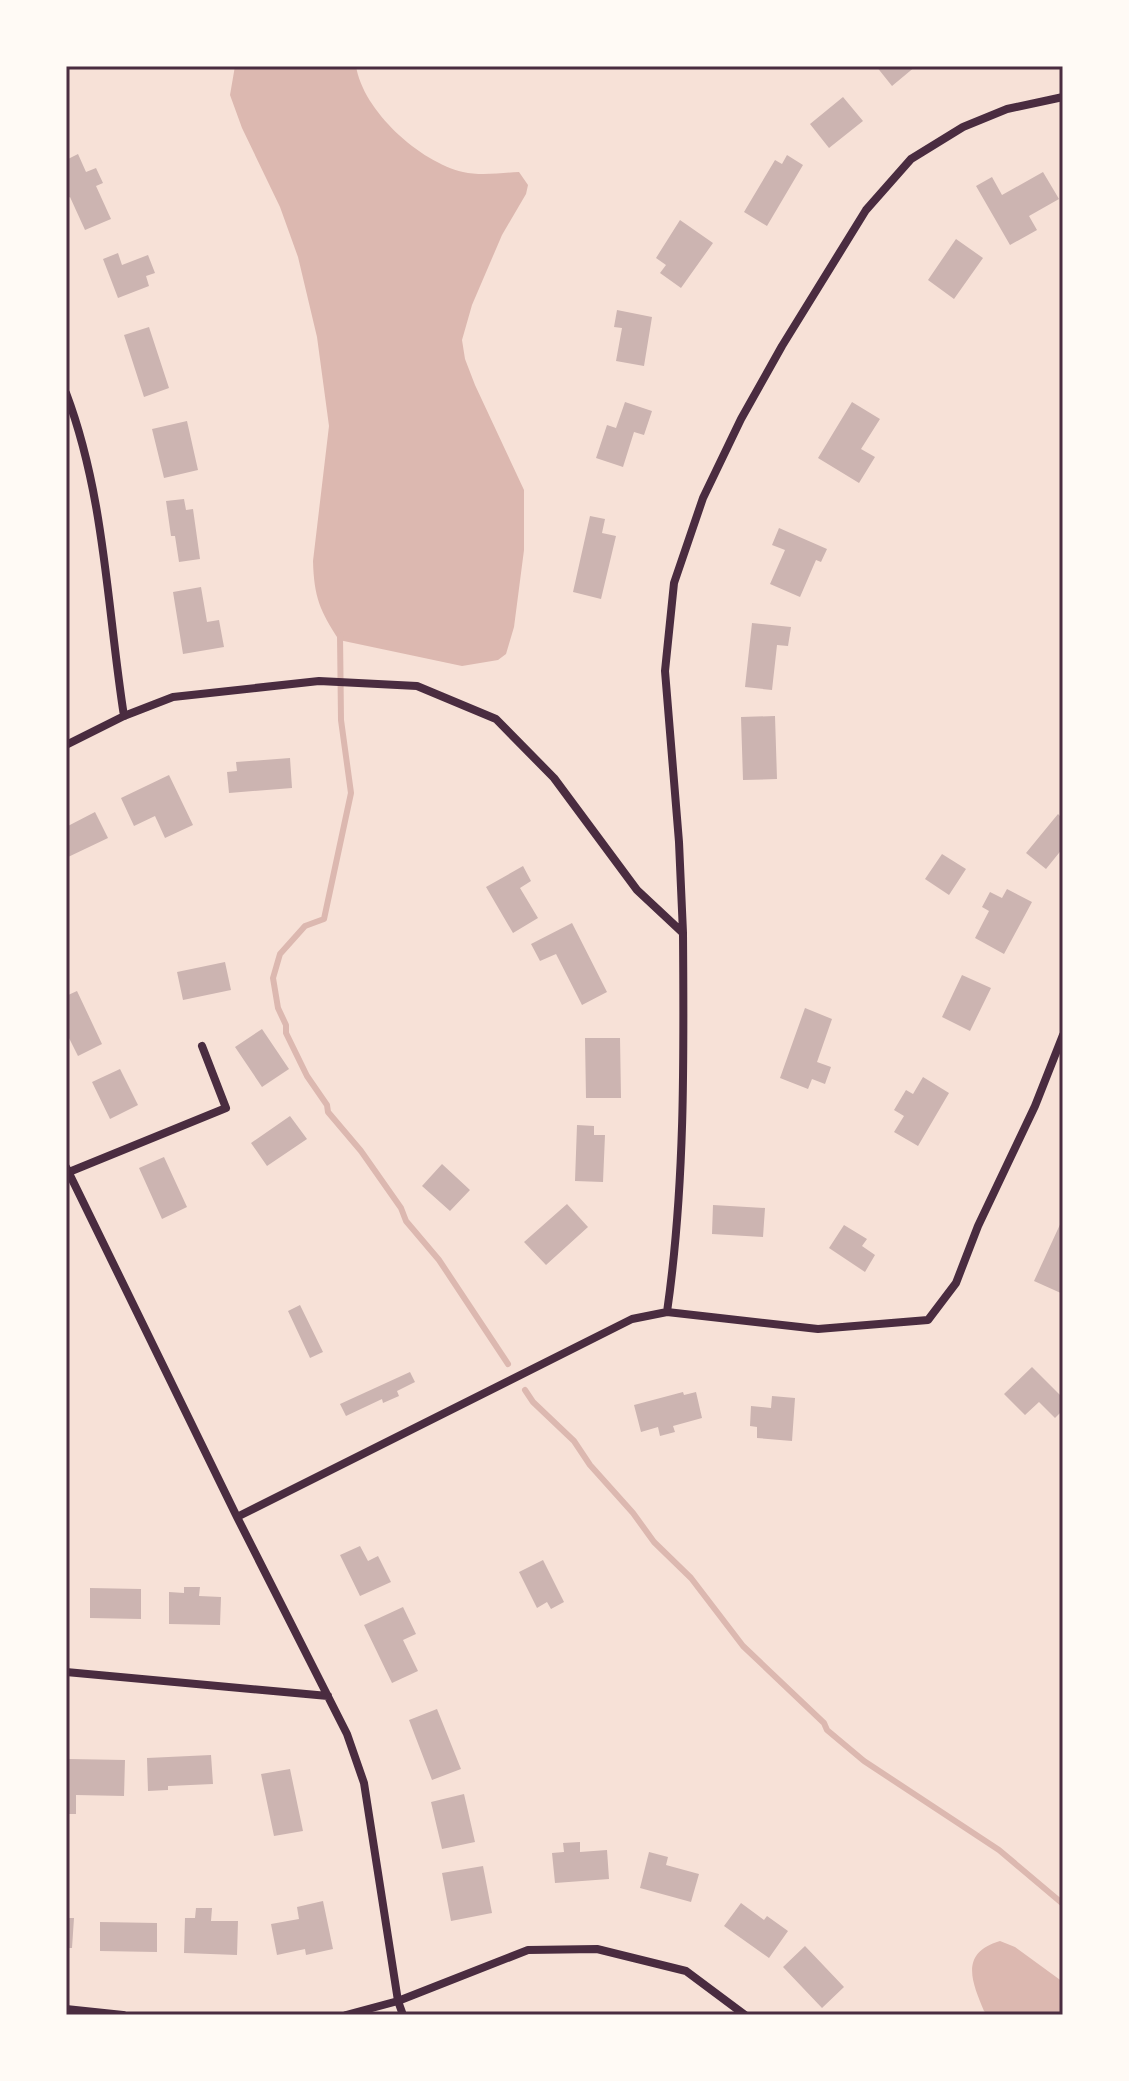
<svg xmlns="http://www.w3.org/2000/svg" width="1129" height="2081" viewBox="0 0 1129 2081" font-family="'Work Sans',sans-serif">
<rect width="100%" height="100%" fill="#f7e1d7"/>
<path fill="#dcb8b0" d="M235,66H356C363,111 420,162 463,172C480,176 501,173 519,172L528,185L526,194L502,235L472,305L462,340L465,359L475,385L524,490V550L514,627L506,654L498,660L462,666L339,640C320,611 314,597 313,561L329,426L317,337L298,257L280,207L242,128L230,95Z
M1000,1941L1015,1947L1063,1982V2015H988L984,2011C972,1982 959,1953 1000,1941Z"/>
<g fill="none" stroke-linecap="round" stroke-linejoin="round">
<path stroke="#dcb8b0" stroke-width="6" d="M340,635L341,720L351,793L324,919L305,926L280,954L273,978L278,1008L286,1025V1033L307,1076L327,1105L328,1112L361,1151L401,1208L406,1221L439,1260L508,1364
M525,1390L533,1402L574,1441L590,1465L633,1513L654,1542L691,1578L743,1646L824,1723L827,1730L864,1761L999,1850L1063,1904"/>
</g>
<path fill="#ccb4b1" d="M876,66H916L892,86Z
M843,97L863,121L829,148L810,124Z
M78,154L86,172L96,168L103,183L96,186L111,219L85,230L70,197L66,199V160Z
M787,155L803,165L767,226L744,212L775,160L782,164Z
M1043,172L1059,199L1029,216L1037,230L1010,245L976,186L992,177L1002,195Z
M680,220L713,243L681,288L660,273L666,265L656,258Z
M956,239L983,258L954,299L928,280Z
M118,253L122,265L148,255L155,273L146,276L149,286L118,298L103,259Z
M617,310L652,317L644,366L616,361L622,328L614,327Z
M149,327L169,388L144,397L124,335Z
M625,402L652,411L644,435L634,432L623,467L596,458L607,425L616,428Z
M852,402L880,419L861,449L875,457L859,483L818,458Z
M187,421L198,470L164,478L152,429Z
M184,499L186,510L193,509L200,559L179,562L175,536H171L166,501Z
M590,516L605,519L602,533L616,536L601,599L573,592Z
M779,528L827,549L821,562L816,560L800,597L770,584L785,550L772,545Z
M201,587L207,622L219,620L224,647L183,654L173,592Z
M752,623L791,627L788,646L777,645L772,690L745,687Z
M775,716L777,779L743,780L741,717Z
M290,758L292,788L229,793L227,772L237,771L236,762Z
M169,775L193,825L165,838L155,816L134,826L121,798Z
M95,812L108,838L66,858V827Z
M1058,814L1063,819V848L1046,869L1026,853Z
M942,854L966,869L949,895L925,879Z
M523,866L531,881L520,888L538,918L513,933L486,887Z
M1007,889L1032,902L1004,954L975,938L989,911L982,907L990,892L1002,898Z
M572,923L607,992L582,1005L556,954L540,961L531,944Z
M225,962L231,990L183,1000L177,972Z
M962,975L991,988L970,1031L942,1017Z
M77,991L102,1044L78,1056L66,1032V996Z
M805,1008L832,1019L817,1062L831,1067L825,1084L812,1079L808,1089L780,1078Z
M262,1029L289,1069L262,1087L235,1047Z
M585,1038H620L621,1098H586Z
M120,1069L138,1105L110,1119L92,1082Z
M923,1077L949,1093L918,1146L894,1132L904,1116L894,1110L906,1090L913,1094Z
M290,1116L307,1139L267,1166L251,1143Z
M577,1125L594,1126V1135H605L603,1182L575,1181Z
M164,1157L187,1207L162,1219L139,1168Z
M442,1164L470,1190L450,1211L422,1186Z
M567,1204L588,1227L546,1265L524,1242Z
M713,1205L765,1208L763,1237L712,1234Z
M1063,1218V1294L1034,1281Z
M844,1225L867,1239L862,1246L875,1255L865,1272L829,1248Z
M300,1305L323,1352L310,1358L288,1311Z
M1032,1367L1063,1398V1410L1055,1418L1039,1402L1025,1415L1004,1394Z
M410,1372L415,1382L397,1391L399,1396L383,1403L382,1399L346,1416L340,1404Z
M683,1392L684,1395L696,1392L702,1418L673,1426L675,1432L660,1436L658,1427L641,1432L634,1405Z
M772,1396L795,1398L792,1441L757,1438V1427L750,1426L751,1406L771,1408Z
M360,1546L368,1561L378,1556L391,1582L360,1596L340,1555Z
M543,1560L564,1602L551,1609L547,1602L537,1608L519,1572Z
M184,1587H200L199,1596L221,1597L220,1625L169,1624V1592L184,1593Z
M90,1588L141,1589V1619L90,1618Z
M403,1607L416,1634L403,1640L418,1671L392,1683L364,1625Z
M437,1709L461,1769L432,1780L409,1720Z
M211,1755L213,1784L168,1786V1790L148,1791L147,1758Z
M68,1759L125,1760L124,1796L76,1795V1814H66Z
M290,1769L303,1831L274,1836L261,1774Z
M464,1794L475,1842L442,1849L431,1802Z
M580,1842V1852L607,1850L609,1879L555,1883L552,1853L564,1852L563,1843Z
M649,1852L668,1857L666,1865L699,1874L691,1902L640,1888Z
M483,1866L492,1913L451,1921L442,1873Z
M323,1901L333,1949L306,1955L305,1949L277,1955L271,1924L299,1919L297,1907Z
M741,1903L764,1920L767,1916L788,1931L769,1958L724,1926Z
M196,1908H212L211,1921H238L237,1955L184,1953L185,1918H195Z
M66,1918H74L72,1948H66Z
M100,1922L157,1923V1952L100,1951Z
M805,1946L844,1987L822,2008L783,1967Z"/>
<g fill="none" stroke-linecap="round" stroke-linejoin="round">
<path stroke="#4a2c40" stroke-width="8" d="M66,393C105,496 107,608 124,716
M66,745L124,716L173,697L319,681L417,686L496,719L554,778L637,890L683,933C684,1059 685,1187 667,1312
M683,933L679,842L665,671L674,583L703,498L741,419L782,346L866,210L911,159L963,127L1007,109L1063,97
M66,1167L237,1517L347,1734L364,1783L398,2001L403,2015
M69,1172L226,1108L202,1046
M237,1517L632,1319L667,1312L818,1329L928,1320L956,1283L978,1226L1035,1106L1063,1035
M66,1672L328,1696
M66,2009L123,2015
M346,2015L398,2001L528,1950L597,1949L686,1971L745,2015"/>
</g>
<rect width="1129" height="2081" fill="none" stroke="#fffaf5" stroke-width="136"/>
<rect x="68" y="68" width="993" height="1945" fill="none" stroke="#4a2c40" stroke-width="3"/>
</svg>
